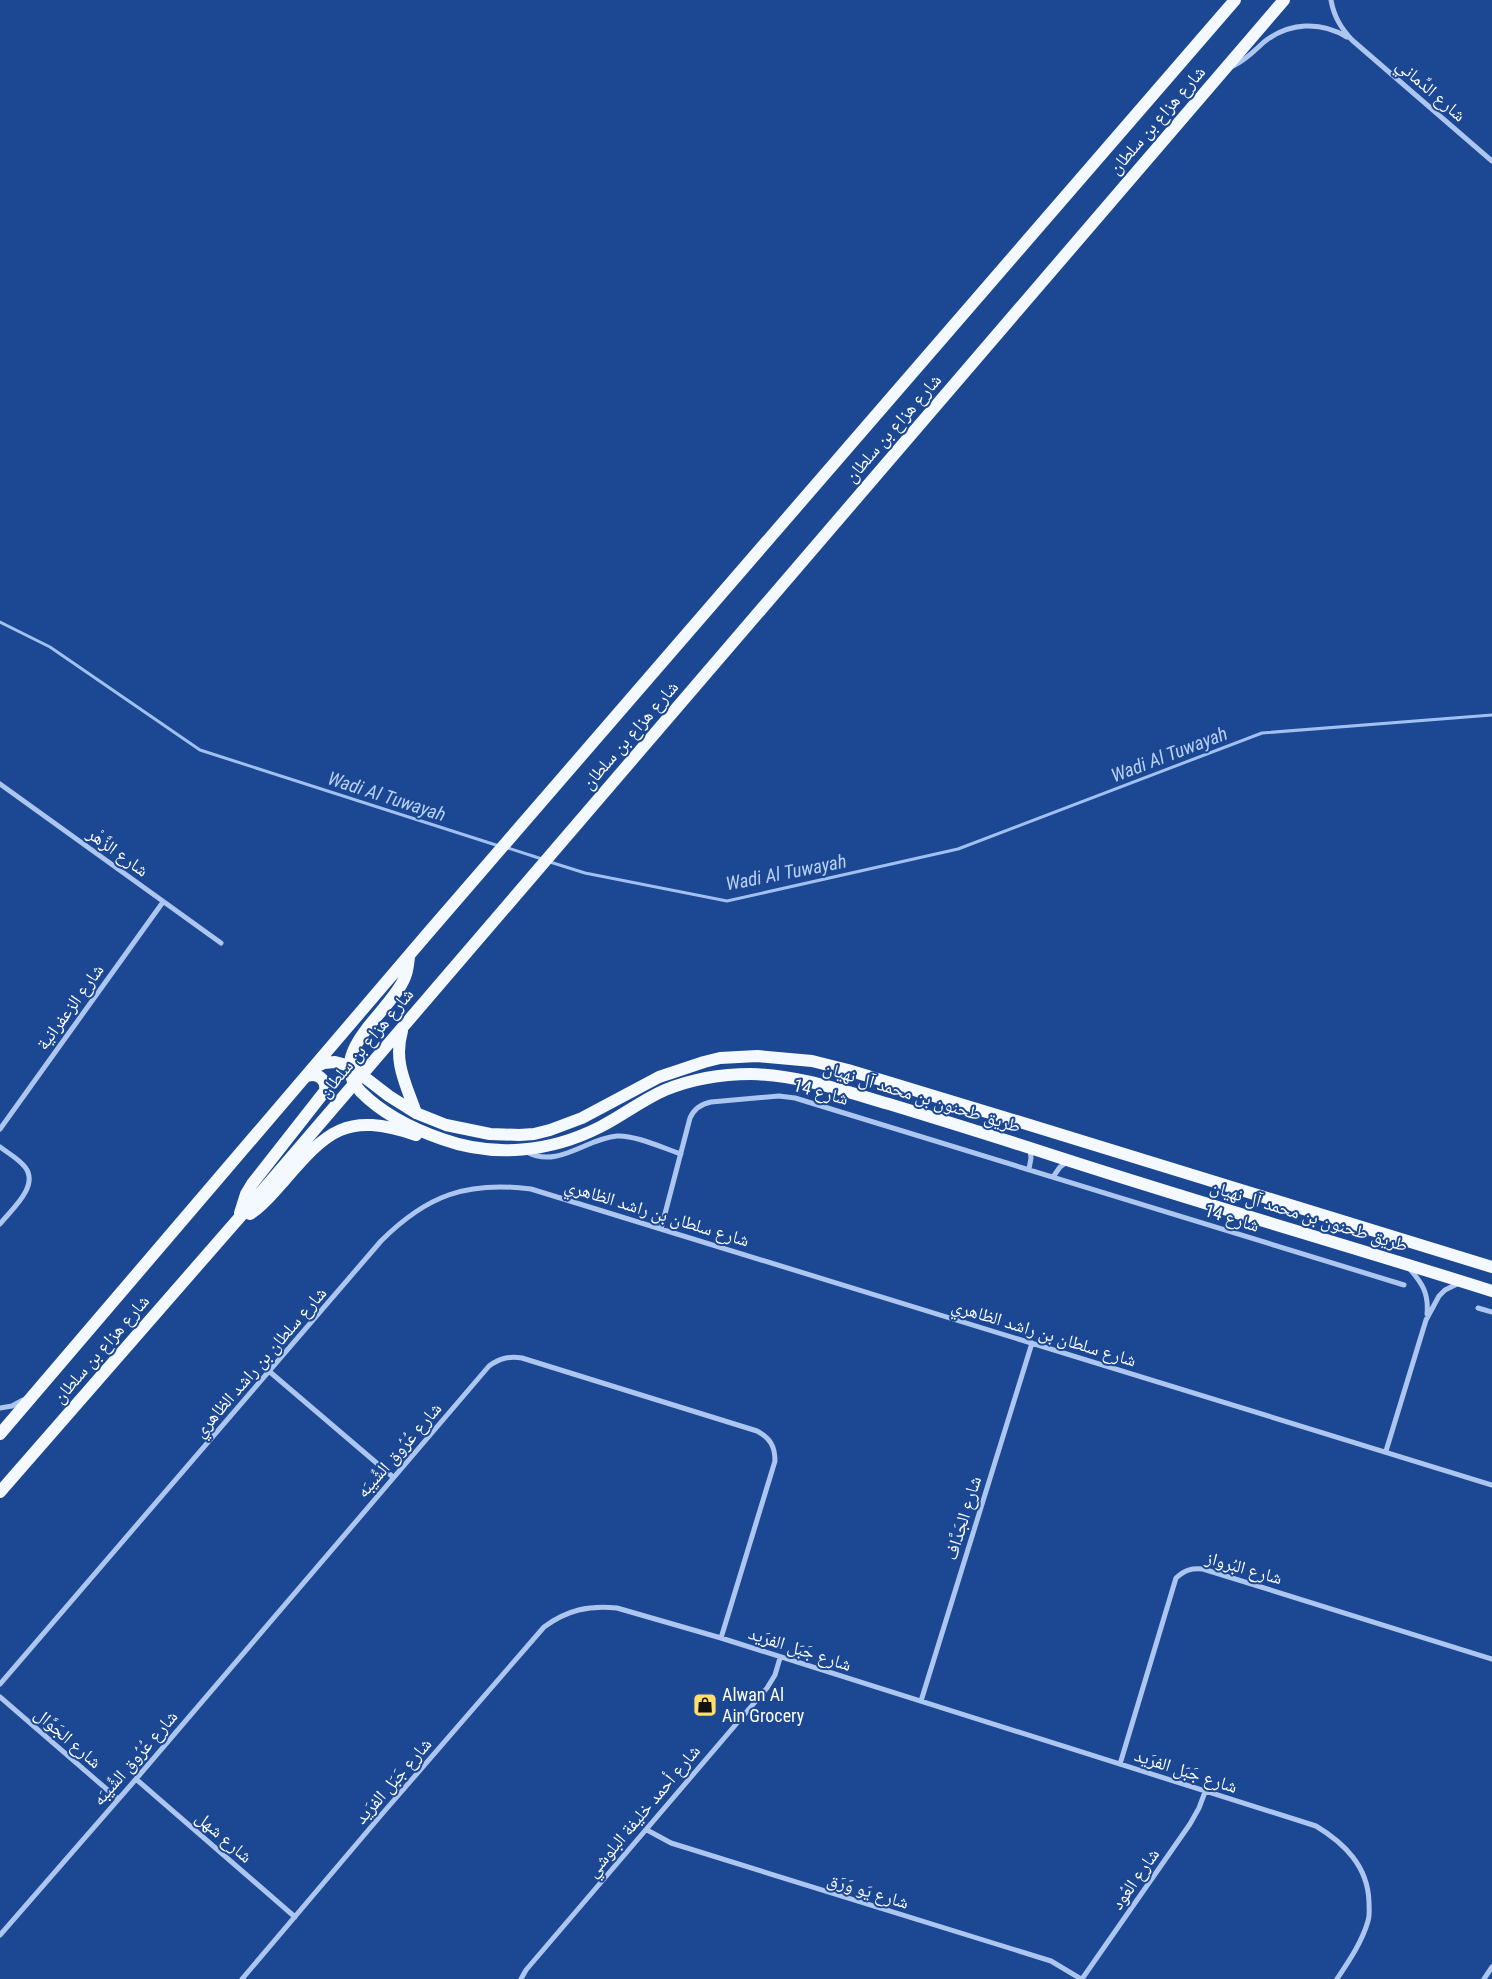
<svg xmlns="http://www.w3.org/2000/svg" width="1492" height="1979" viewBox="0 0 1492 1979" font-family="'Roboto Condensed','Noto Naskh Arabic',sans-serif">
<rect width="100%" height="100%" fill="#1b4793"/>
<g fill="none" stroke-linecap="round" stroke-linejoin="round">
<path stroke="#9fc0f1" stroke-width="3" d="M0,622L50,647L200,750L499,846
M505,847L542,859
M550,862L585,873L727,901L958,849L1262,733L1492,715"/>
<path stroke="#acc6ef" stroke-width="5" d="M1331,0C1334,17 1341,28 1352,40L1492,161
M1233,66C1246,60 1254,51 1264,42C1289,22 1321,21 1347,37
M0,784L221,943
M0,1129L163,902
M0,1147C8,1153 19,1159 25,1167C40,1186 11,1210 0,1224
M527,1152C558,1169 587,1138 617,1136C635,1135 663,1148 681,1154
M1029,1169L1031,1158L1030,1150
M1053,1177L1060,1167L1067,1162
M661,1229L690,1118C694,1109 701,1104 711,1102L779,1096L795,1098L1404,1285
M1409,1268C1422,1283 1429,1293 1427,1314
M1478,1308L1492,1312
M270,1372L393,1477
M0,1408L12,1406L23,1400
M1386,1451L1426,1320L1439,1296L1445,1290L1459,1283
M0,1684L381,1241C427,1195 467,1181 531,1189L1492,1485
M0,1697L118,1799
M921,1701L1032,1343
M1120,1764L1176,1578C1185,1570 1191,1568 1203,1569L1492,1659
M136,1779L295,1917
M647,1830L671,1843L1051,1961L1081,1979
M0,1935L136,1779L489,1366C500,1358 509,1356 522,1358L757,1431C770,1438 775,1446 775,1461L721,1638
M242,1979L382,1814L544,1627C567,1610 589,1605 617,1608L721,1638L1316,1826C1344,1843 1368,1866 1369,1902C1369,1908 1370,1915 1368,1921C1362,1942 1349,1961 1337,1979
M521,1979L526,1970L767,1688L775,1675L780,1658
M1082,1979L1190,1824L1199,1808L1205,1792
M1484,1979L1492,1967"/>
<path stroke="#f4f8ff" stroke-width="12" d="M409,957C408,964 408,970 405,977C392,1011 323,1053 361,1092C383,1114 413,1129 442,1139C494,1158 551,1152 600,1127C622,1116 642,1100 665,1090C692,1079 721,1074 751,1074C799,1075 844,1091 889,1104C948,1122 1006,1140 1064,1159C1206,1205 1350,1246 1492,1291
M402,1031C393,1062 406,1084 416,1113
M315,1067L324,1063L335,1062L350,1066L389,1096L416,1113L446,1125L490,1134L519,1135L534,1134L550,1130L582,1118L659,1077L704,1062L720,1058L757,1056L812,1061L848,1070L1033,1126L1492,1267
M240,1213L246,1194L252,1184L325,1091C327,1080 318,1072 307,1076
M250,1214C263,1206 272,1194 283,1182C327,1131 346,1111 416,1135
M0,1434L428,933L1235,0
M0,1492L239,1218L1284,0"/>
</g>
<defs>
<g id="shop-square" transform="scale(1.25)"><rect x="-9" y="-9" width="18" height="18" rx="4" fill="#ffde6a" stroke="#1b4793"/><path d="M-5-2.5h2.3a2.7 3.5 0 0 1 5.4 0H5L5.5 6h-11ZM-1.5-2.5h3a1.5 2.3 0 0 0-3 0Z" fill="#111"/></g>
</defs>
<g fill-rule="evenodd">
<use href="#shop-square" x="705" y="1705"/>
</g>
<g text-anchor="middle" stroke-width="4" stroke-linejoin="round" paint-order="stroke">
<g font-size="18" fill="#fff" stroke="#1b4793">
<text transform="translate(1431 90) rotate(41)" y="6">شارع الدِّماني</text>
<text transform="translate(1157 120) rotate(-49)" y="6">شارع هزاع بن سلطان</text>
<text transform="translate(893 428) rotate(-49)" y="6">شارع هزاع بن سلطان</text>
<text transform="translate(630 735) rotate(-49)" y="6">شارع هزاع بن سلطان</text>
<text transform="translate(118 852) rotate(36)" y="6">شارع الزَّهْر</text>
<text transform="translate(70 1007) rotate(-54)" y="6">شارع الزعفرانية</text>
<text transform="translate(366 1043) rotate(-50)" y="6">شارع هزاع بن سلطان</text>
<text transform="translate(821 1092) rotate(15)" y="6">شارع 14</text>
<text transform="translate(922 1097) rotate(17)" y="6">طريق طحنون بن محمد آل نهيان</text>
<text transform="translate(657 1213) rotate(17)" y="6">شارع سلطان بن راشد الظاهري</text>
<text transform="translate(1309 1216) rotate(17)" y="6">طريق طحنون بن محمد آل نهيان</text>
<text transform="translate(1232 1218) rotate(17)" y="6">شارع 14</text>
<text transform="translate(1044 1333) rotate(17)" y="6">شارع سلطان بن راشد الظاهري</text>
<text transform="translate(101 1349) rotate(-49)" y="6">شارع هزاع بن سلطان</text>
<text transform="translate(260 1362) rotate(-49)" y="6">شارع سلطان بن راشد الظاهري</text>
<text transform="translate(399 1450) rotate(-49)" y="6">شارع عُرُوق الشِّيبَه</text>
<text transform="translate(963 1518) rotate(-73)" y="6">شارع الجَدَّاف</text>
<text transform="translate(1244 1568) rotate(16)" y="6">شارع البُرواز</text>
<text transform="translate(800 1649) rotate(18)" y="6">شارع جَبَل الفرَيد</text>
<text transform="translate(68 1738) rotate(41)" y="6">شارع الجَوَّال</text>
<text transform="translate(135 1758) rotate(-49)" y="6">شارع عُرُوق الشِّيبَه</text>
<text transform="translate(1186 1771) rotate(18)" y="6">شارع جَبَل الفرَيد</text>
<text transform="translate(393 1781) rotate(-49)" y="6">شارع جَبَل الفرَيد</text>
<text transform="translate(643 1811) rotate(-50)" y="6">شارع أحمد خليفة البلوشي</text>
<text transform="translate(224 1837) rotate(41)" y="6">شارع شهل</text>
<text transform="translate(1135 1879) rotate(-55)" y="6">شارع العُود</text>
<text transform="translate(868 1891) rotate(17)" y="6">شارع يَو وَرَق</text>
</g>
<g font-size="18" fill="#fff" stroke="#1b4793" text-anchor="start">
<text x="722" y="1701">Alwan Al<tspan x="722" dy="21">Ain Grocery</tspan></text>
</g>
<g font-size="19" font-style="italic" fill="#b8d0f6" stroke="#1b4793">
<text transform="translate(1169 754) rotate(-21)" y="7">Wadi Al Tuwayah</text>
<text transform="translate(387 796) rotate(18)" y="7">Wadi Al Tuwayah</text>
<text transform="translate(786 872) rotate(-11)" y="7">Wadi Al Tuwayah</text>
</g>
</g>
</svg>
